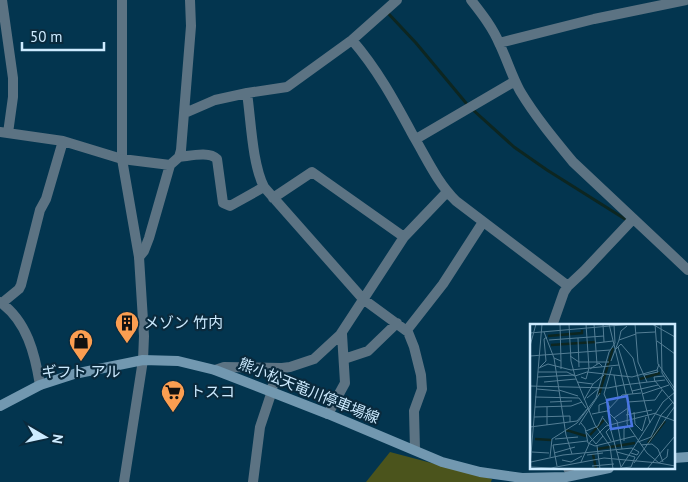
<svg xmlns="http://www.w3.org/2000/svg" width="688" height="482" viewBox="0 0 688 482" font-family="'PT Sans','Noto Sans JP',sans-serif">
<rect width="100%" height="100%" fill="#03354f"/>
<path fill="#4b541c" d="M390,452L492,479L491,482H366Z"/>
<g fill="none" stroke-linecap="round" stroke-linejoin="round">
<path stroke="#0d2621" stroke-width="3" d="M386,11L416,43L466,103
M472,109L514,147L547,170L625,219"/>
<path stroke="#5c7383" stroke-width="10" d="M2,0L13,78V97L8,133
M471,0C482,14 493,28 500,45C507,60 512,76 520,91C535,116 554,139 573,162L688,270
M352,40C378,70 395,102 414,137C427,159 437,182 456,201L568,286
M499,43L594,19L686,0
M247,93C251,120 252,163 264,187L363,299L408,332L414,347L421,375L422,389L414,411L415,450
M185,113L215,100L247,93L287,87L352,40L397,0
M0,132L63,141L122,159L170,165L179,157L181,150L191,26L190,0
M416,139L515,81
M179,157C190,156 209,151 217,159L223,203L230,206L264,187
M122,159V0
M273,198L312,172L404,237
M139,257L144,251L149,238L170,165
M0,302C27,321 35,354 40,385
M2,303L19,289L21,285L40,210L46,199L63,141
M552,326L564,292L568,286L584,271L633,219
M407,330L443,284L483,222
M344,359L368,351L397,323
M215,370L224,367L282,368L290,367L314,359L340,335L404,237L447,192
M328,414L345,383L342,334
M568,468L571,475
M253,482L260,427L272,391L275,368"/>
<path stroke="#5c7383" stroke-width="10" d="M122,159L139,257L144,336L143,360L124,482"/>
<path stroke="#7298b0" stroke-width="10" d="M0,406L40,385L74,374L143,360L178,361L215,370L328,414L442,462L480,472L522,478L566,477L609,468
M674,458L688,457"/>
</g>
<defs>
<g id="building-pin" transform="scale(1.25)"><path d="M0 17L-7.5 6A9.5 9.5 0 1 1 7.5 6Z" fill="#fb9e51" stroke="#0a2a3d"/><path d="M-4-6H4V6H1V3H-1V6H-4ZM-2.5-4.3h1.7v1.8h-1.7ZM.8-4.3h1.7v1.8H.8ZM-2.5-1h1.7V.8h-1.7ZM.8-1h1.7V.8H.8Z" fill="#111"/></g>
<g id="shop-pin" transform="scale(1.25)"><path d="M0 17L-7.5 6A9.5 9.5 0 1 1 7.5 6Z" fill="#fb9e51" stroke="#0a2a3d"/><path d="M-5-2.5h2.3a2.7 3.5 0 0 1 5.4 0H5L5.5 6h-11ZM-1.5-2.5h3a1.5 2.3 0 0 0-3 0Z" fill="#111"/></g>
<g id="supermarket-pin" transform="scale(1.25)"><path d="M0 17L-7.5 6A9.5 9.5 0 1 1 7.5 6Z" fill="#fb9e51" stroke="#0a2a3d"/><path d="M-6-5.5h2.5l.6 2H6L4.5 2H-2.5L-4.4-4H-6ZM-1.5 3.2a1.3 1.3 0 1 0 .1 0ZM3 3.2a1.3 1.3 0 1 0 .1 0Z" fill="#111"/></g>
</defs>
<g fill-rule="evenodd">
<use href="#building-pin" x="127" y="323"/>
<use href="#shop-pin" x="81" y="341"/>
<use href="#supermarket-pin" x="173" y="392"/>
</g>
<g text-anchor="middle" stroke-width="4.5" stroke-linejoin="round" paint-order="stroke">
<g font-size="15" fill="#cdebff" stroke="#0a2a3d" text-anchor="start">
<text x="144" y="328">メゾン 竹内</text>
<text x="81" y="377" text-anchor="middle">ギフト アル</text>
<text x="190" y="397">トスコ</text>
</g>
<g font-size="15" fill="#cdebff" stroke="#0a2a3d">
<text transform="translate(309 391) rotate(22)" y="5">熊小松天竜川停車場線</text>
</g>
</g>
<g transform="translate(530 324)">
<rect width="145" height="145" fill="#03354f"/>
<path fill="none" stroke="#0d2621" stroke-width="2.5" d="M18,12L52,9V6M21,21L65,18M110,55L130,49M69,71L83,24M36,106L56,112M60,111L74,96M5,115L21,116M118,119L135,97M67,125L105,119M63,130L66,145"/>
<path fill="none" stroke="#547e95" stroke-width="1" d="M30,0L31,37M39,0L41,37L45,52L65,101L80,122L83,145M64,0L67,40M73,0L74,18M79,0L98,78L97,100L117,129L129,139L145,142M105,0L108,38L117,58M122,0L145,13M125,0L128,40L145,65M131,0L132,49L145,68M97,2L91,7L89,16L106,10M14,8L24,34L36,111L42,130M0,9L103,0M106,9L125,8M48,14L49,43M19,16L74,12M127,17L145,30M66,19L83,17M0,22L6,0M88,23L103,70M85,26L91,20L103,34L120,99M0,32L80,26M40,32L49,38H79M24,34L31,37V45M81,37L89,16M10,43L16,37L14,15L17,13M9,44L18,40L41,46L89,41M60,45L69,39L72,42M8,48H37L45,52L57,48L102,53L127,46L129,40M84,51L88,73M114,51L128,48L127,46M8,53L44,51M51,53L56,55L59,44L56,0M125,57L145,81M14,58L46,55M47,58L63,60M125,58L124,53L134,52M93,61L135,56M0,62L78,64L93,61M7,65L29,67M29,66L48,72M102,67L128,61M112,70L139,61M5,73L49,74L56,84M57,74L69,64M54,76L63,60L74,51M20,78L42,77M98,78L125,76L132,66M5,83L41,82L52,78M17,83V101M80,84L74,70L82,43M77,87L87,97L92,125M104,88L105,100L112,107L116,93M69,89V81L77,78M62,90L77,87L92,71L111,69M126,90L145,97M96,91L122,86M4,93L40,92V98M73,94L80,103L91,143M84,94L98,84M51,99L55,104L58,119L65,122L105,112M49,101L70,69M0,103L47,97L58,84M80,104L76,108L81,117M56,107L68,102L73,92M56,108L66,120L73,112M25,115L48,113M94,117V105L98,101M108,118L121,113L131,91L143,78M111,121L122,120L128,125L133,138M67,122L70,145M2,128L19,129M87,128L105,133M24,129L45,123M57,131L73,129M20,133L22,115L47,99L66,74L79,28L85,19L84,0M32,136L41,138L52,132M1,138L33,131L102,124L109,128L107,131L101,129M51,138L60,118L76,102L126,89M104,139L145,82M0,142L12,0M27,142L23,121L57,117M62,142L84,140M1,143L21,144L74,134L129,139L137,133L138,125M92,144L101,143L105,133M90,145L133,78L145,68M117,145L145,112"/>
<path fill="#4975e2" fill-opacity="0.15" stroke="#4975e2" stroke-width="2.5" d="M97,72L102,102L81,105L77,76Z"/>
<rect width="145" height="145" fill="none" stroke="#cdebff" stroke-width="2.5"/>
</g>
<g transform="translate(45 437) rotate(99)" stroke="#0a2a3d" stroke-width="4" paint-order="stroke">
<path d="M0-4L9 19L0 12L-9 19Z" fill="#cdebff"/>
<text y="-8" font-size="14" font-weight="bold" text-anchor="middle" fill="#cdebff">N</text>
</g>
<path d="M22 42v8h82v-8" fill="none" stroke="#cdebff" stroke-width="2.5"/>
<text x="30" y="42" font-size="15" fill="#cdebff" stroke="#0a2a3d" stroke-width="4" paint-order="stroke">50 m</text>
</svg>
